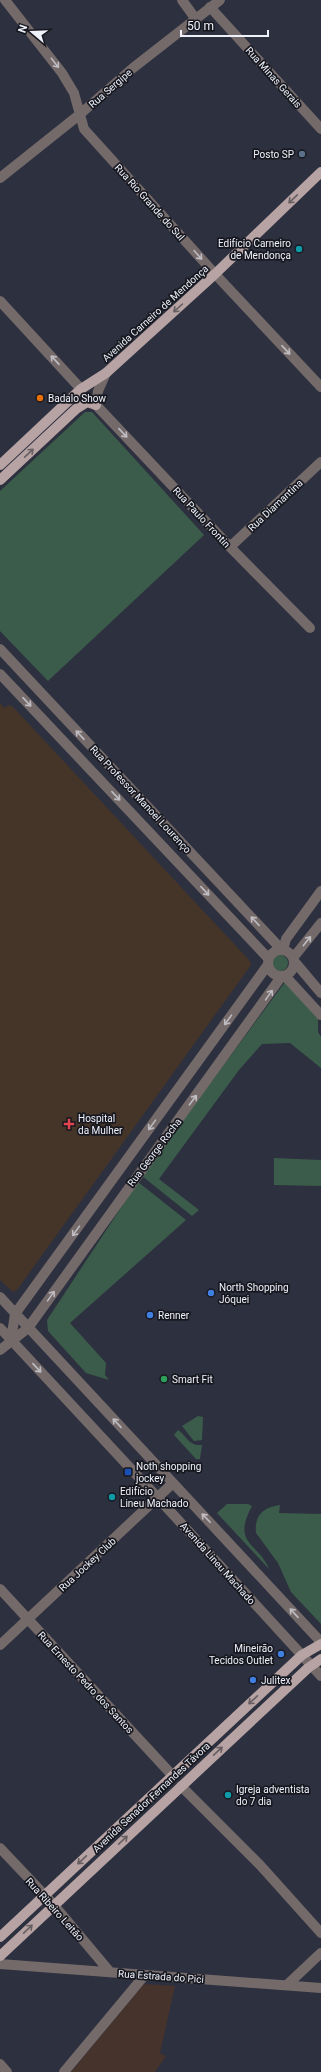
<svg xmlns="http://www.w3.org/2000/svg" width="321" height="2072" viewBox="0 0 321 2072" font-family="Roboto,sans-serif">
<rect width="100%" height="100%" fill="#2d303f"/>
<path fill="#46332c" d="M144,1984L175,1986L160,2053L166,2056L155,2072H71Z"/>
<path fill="#453529" d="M0,703L4,708L9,705L13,707L250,961L251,965L17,1290L13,1292L0,1280Z"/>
<path fill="#3b5c4a" d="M85,412H92L204,535L48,681L0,631V491Z
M272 963a8 8 0 1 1 16 0a8 8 0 1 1-16 0Z
M285,982L318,1018V1032L321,1037V1068L290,1043L262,1044L239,1070L159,1179L199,1210L192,1216L142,1176Z
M274,1158L321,1160V1186L274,1185Z
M138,1182L186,1220L70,1323L106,1363L105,1375L109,1380L86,1373L48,1331L47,1320Z
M198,1416L203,1417L202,1440L194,1441L182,1426Z
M178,1430C187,1436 188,1446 202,1445L200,1459H196L174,1435Z
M227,1504H248L252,1506C231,1545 259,1543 269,1569L217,1513Z
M280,1505L279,1513L321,1514V1624L291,1592L278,1563L256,1533C254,1516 263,1507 280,1505Z"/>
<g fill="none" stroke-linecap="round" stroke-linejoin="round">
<path stroke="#746a6a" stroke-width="10" d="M5,0L62,73L74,93L84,129L215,274L321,387
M182,0L195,18
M210,7L321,129
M0,178L79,115L133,68L220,0
M0,301L81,389
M106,373L98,391L96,405L230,547L310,628
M230,547L321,462
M0,649L282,950
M0,674L268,958
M268 963a13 13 0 1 1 26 0a13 13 0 1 1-26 0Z
M283,950L286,939L321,891
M293,958L321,923
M294,961L321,993
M285,976L321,1015
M0,1297L321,1642
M0,1328L158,1498L321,1676
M11,1340L15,1314L267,966
M0,1350L28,1328L281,977
M0,1589L172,1775
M0,1645L173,1483
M181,1786L260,1865L321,1933
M0,1848L53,1904L110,1972
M0,1964L321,1988
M287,1985L321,1953
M0,2064L7,2072
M64,2072L144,1976"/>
<path stroke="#b7a3a3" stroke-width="10" d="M0,465L81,389L106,373L215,274L321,172
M0,480L76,409L87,402L96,405
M0,1937L302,1655L321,1644
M0,1956L308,1668L321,1659"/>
</g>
<defs><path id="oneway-shaft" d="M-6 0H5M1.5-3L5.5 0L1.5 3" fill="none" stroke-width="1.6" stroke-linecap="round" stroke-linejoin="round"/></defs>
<g stroke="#bebbc1">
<use href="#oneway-shaft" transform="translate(55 63) rotate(52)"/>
<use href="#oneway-shaft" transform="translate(198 255) rotate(48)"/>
<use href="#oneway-shaft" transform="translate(286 350) rotate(47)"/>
<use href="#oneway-shaft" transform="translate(55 360) rotate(-133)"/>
<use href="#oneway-shaft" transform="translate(123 433) rotate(47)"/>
<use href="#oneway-shaft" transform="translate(27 702) rotate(47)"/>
<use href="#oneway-shaft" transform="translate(80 735) rotate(-133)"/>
<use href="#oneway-shaft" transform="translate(116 796) rotate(47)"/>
<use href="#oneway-shaft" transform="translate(205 891) rotate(47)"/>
<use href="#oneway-shaft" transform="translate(255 921) rotate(-133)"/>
<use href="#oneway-shaft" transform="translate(307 941) rotate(-51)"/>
<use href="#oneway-shaft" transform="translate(269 995) rotate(-55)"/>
<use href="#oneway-shaft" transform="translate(228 1020) rotate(126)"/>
<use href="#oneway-shaft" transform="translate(193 1100) rotate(-53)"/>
<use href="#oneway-shaft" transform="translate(152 1125) rotate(126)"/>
<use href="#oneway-shaft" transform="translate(76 1231) rotate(126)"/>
<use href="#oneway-shaft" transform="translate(51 1296) rotate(-55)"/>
<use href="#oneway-shaft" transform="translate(37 1368) rotate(47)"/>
<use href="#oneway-shaft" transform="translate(117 1423) rotate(-133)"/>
<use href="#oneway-shaft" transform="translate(206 1518) rotate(-134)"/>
<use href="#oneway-shaft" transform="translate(294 1613) rotate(-133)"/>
</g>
<g stroke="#675e61">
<use href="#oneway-shaft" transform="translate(293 199) rotate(136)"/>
<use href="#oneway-shaft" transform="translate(178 308) rotate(138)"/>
<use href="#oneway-shaft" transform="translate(29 453) rotate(-43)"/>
<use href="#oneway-shaft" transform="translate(253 1700) rotate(137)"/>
<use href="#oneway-shaft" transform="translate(218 1751) rotate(-43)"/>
<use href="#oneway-shaft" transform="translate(123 1840) rotate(-43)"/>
<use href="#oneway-shaft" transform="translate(82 1860) rotate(137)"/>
<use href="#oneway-shaft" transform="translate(28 1929) rotate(-44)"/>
</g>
<circle fill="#5c6f8a" stroke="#17181f" stroke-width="1.5" cx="302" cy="154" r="4"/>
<g fill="#0f9aa8" stroke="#17181f" stroke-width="1.5">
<circle cx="299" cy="249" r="4"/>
<circle cx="112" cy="1497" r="4"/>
<circle cx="228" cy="1795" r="4"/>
</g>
<circle fill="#e8710a" stroke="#17181f" stroke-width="1.5" cx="40" cy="398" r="4"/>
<path fill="#e0444e" stroke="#17181f" stroke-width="1.5" d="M67 1118h4v4h4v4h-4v4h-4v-4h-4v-4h4z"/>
<g fill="#3f7fe0" stroke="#17181f" stroke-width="1.5">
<circle cx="211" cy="1293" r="4"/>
<circle cx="150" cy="1315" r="4"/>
<circle cx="281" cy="1654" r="4"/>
<circle cx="253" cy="1680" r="4"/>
</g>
<circle fill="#2e9e5b" stroke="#17181f" stroke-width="1.5" cx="164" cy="1379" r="4"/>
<rect fill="#1a4fb4" stroke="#17181f" stroke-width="1.5" x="124" y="1468" width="8" height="8" rx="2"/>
<g text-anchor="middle" stroke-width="3.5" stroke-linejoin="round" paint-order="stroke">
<g font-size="10" fill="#eff1fb" stroke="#17181f">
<text transform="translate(274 77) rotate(48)" y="4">Rua Minas Gerais</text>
<text transform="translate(110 88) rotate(-41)" y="4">Rua Sergipe</text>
<text transform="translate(150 202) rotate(48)" y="4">Rua Rio Grande do Sul</text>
<text transform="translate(155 313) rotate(-42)" y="4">Avenida Carneiro de Mendonça</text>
<text transform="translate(275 505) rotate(-43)" y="4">Rua Diamantina</text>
<text transform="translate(202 517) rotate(47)" y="4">Rua Paulo Frontin</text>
<text transform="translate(141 799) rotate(47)" y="4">Rua Professor Manoel Lourenço</text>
<text transform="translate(154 1152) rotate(-53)" y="4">Rua George Rocha</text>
<text transform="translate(218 1563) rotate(48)" y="4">Avenida Lineu Machado</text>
<text transform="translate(87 1564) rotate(-43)" y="4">Rua Jockey Club</text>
<text transform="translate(86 1682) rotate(47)" y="4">Rua Ernesto Pedro dos Santos</text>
<text transform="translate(151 1797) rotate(-43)" y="4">Avenida Senador Fernandes Távora</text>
<text transform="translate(55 1909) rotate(48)" y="4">Rua Ribeiro Leitão</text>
<text transform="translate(161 1976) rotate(4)" y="4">Rua Estrada do Pici</text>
</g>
<g font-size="10" fill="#eff1fb" stroke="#17181f" text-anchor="start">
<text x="294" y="158" text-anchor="end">Posto SP</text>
<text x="291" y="247" text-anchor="end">Edifício Carneiro<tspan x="291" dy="12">de Mendonça</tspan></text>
<text x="48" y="402">Badalo Show</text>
<text x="78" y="1122">Hospital<tspan x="78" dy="12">da Mulher</tspan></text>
<text x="219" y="1291">North Shopping<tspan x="219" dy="12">Jóquei</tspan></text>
<text x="158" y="1319">Renner</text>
<text x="172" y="1383">Smart Fit</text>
<text x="136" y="1470">Noth shopping<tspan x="136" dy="12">jockey</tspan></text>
<text x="120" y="1495">Edifício<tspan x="120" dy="12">Lineu Machado</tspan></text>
<text x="273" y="1652" text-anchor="end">Mineirão<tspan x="273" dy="12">Tecidos Outlet</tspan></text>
<text x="261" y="1684">Julitex</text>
<text x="236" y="1793">Igreja adventista<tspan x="236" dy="12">do 7 dia</tspan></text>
</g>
</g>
<g transform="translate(32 32) rotate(289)" stroke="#17181f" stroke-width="3" paint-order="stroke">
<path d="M0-3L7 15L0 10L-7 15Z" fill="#eff1fb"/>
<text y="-6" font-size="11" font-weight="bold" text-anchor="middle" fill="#eff1fb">N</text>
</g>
<path d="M181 30v6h87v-6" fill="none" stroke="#eff1fb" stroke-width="2"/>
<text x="187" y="30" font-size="12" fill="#eff1fb" stroke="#17181f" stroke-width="3" paint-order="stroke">50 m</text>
</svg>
